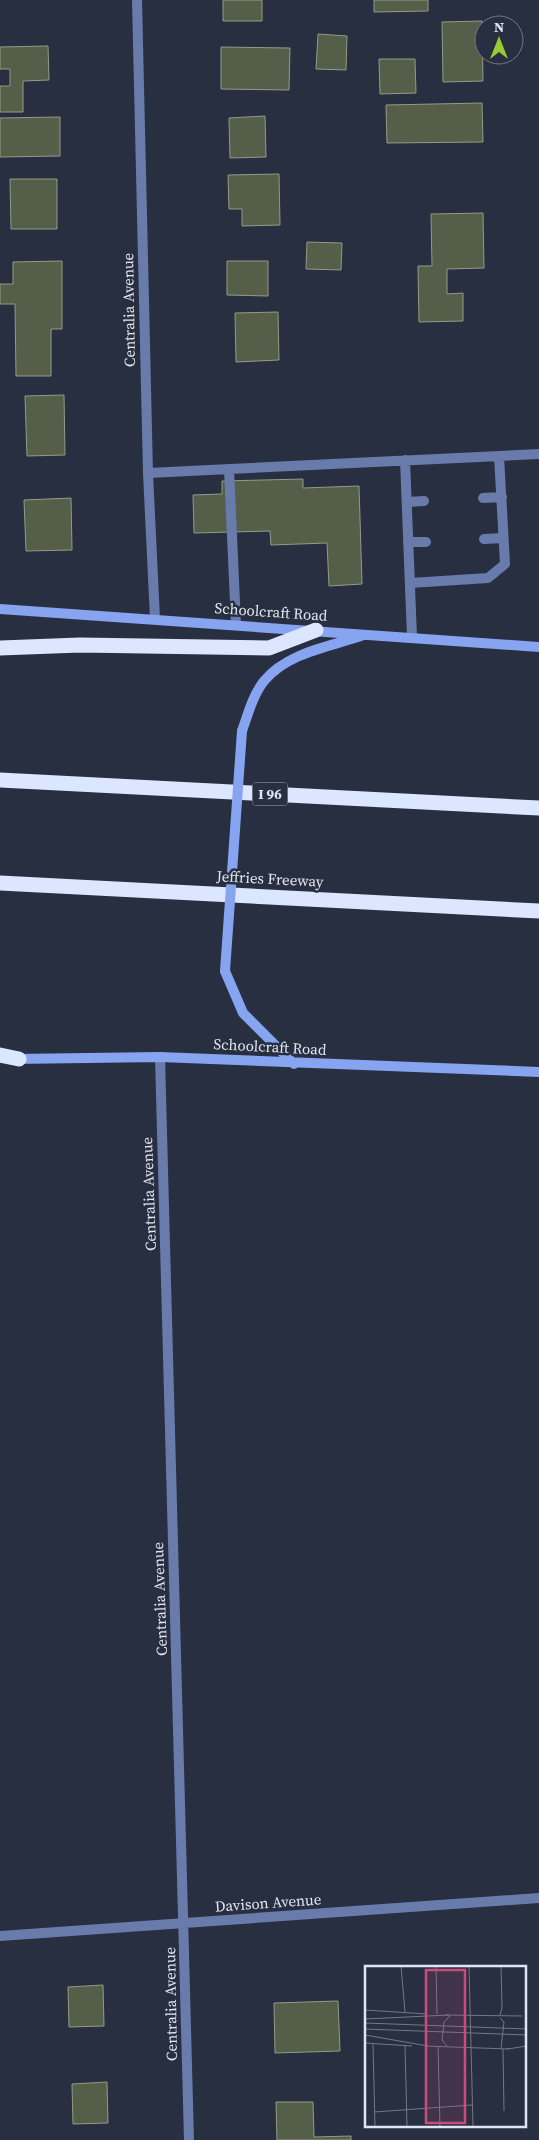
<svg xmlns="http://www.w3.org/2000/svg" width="539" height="2140" viewBox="0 0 539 2140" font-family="'Source Serif 4',serif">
<rect width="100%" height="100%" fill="#282f41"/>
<path fill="#555e49" stroke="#939c86" d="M223,0H262V21H223Z
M374,0H428V11L374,12Z
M482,21L483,81L443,82L442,22Z
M318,34L347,36L346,70L316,69Z
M48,46L49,80L23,81V112H0V86H10V69H0V47Z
M221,47L290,48L289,90L221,89Z
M379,59H415L416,93L380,94Z
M482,103L483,142L387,143L386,105Z
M265,116L266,157L230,158L229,118Z
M60,117V156L0,157V118Z
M279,174L280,225L242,226V209H229L228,175Z
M10,179H57V229H11Z
M483,213L484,268L447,269V294L463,293V321L419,322L418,266H432L431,214Z
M307,242L342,243L341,270L306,269Z
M62,261V329H51V376H16L15,304H0V284H13V262Z
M227,261H268V296L227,295Z
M278,312L279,360L236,362L235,313Z
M64,395L65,455L27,456L25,396Z
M303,479V488L359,486L362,584L329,586L327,543L271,545L270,531L194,533L193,495L222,494V481Z
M71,498L72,550L26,551L24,500Z
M103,1985L104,2026L69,2027L68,1987Z
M338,2001L340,2051L275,2053L274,2003Z
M107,2082L108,2123L73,2124L72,2084Z
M276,2102H313L314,2137L351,2136V2140H277Z"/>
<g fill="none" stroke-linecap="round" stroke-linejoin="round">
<path stroke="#687baa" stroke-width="10" d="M405,460L412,637
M229,469L236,625
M148,473L539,454
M483,498L502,497
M407,502L424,501
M484,539L503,538
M408,542H426
M410,583L488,578L505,564L499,456"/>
<path stroke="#687baa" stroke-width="10" d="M137,0L148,473L155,619
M160,1057L189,2140
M0,1936L539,1898"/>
<path stroke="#87a4f0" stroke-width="10" d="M0,609L539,647
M242,731C248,714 253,695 264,681C287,653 328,647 361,636
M225,971L243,1013L294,1064
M13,1059L160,1057L539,1072"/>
<path stroke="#dce6fe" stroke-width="15" d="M0,648L80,645L269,648L316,630
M0,780L539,808
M0,883L539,911
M0,1055L19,1059"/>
<path stroke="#87a4f0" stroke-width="10" d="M225,971L242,731"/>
</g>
<g text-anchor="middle" stroke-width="5" stroke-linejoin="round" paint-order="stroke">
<rect fill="#282f41" stroke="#a9aebc" stroke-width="1" x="252.5" y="782.5" width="35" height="23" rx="4"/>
<g font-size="14" font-weight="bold" fill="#e0e5f1">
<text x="270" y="799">I 96</text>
</g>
<g font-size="15" fill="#e0e5f1" stroke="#282f41">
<text transform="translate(129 310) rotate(-91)" y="5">Centralia Avenue</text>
<text transform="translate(271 612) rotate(4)" y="5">Schoolcraft Road</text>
<text transform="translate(270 879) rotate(3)" y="5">Jeffries Freeway</text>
<text transform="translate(270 1047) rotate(3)" y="5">Schoolcraft Road</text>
<text transform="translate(149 1194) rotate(-92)" y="5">Centralia Avenue</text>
<text transform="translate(160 1599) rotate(-92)" y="5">Centralia Avenue</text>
<text transform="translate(268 1903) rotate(-4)" y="5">Davison Avenue</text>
<text transform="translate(171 2004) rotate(-91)" y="5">Centralia Avenue</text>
</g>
</g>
<g transform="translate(365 1966)">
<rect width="161" height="161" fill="#282f41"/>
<path fill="none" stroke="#727887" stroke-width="1" d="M36,0L40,46M71,0L72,48M104,0L108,161M0,44L62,48M80,49L157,50M135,49L137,42L136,0M135,52L139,56L136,83M0,53L84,49M0,57L162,63M0,63L162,69M0,69L63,80M0,77L47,80M8,78L10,161M40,79L42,161M60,80L144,83M73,80L75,161M82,80L77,74L79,56L85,50M138,83L139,145M142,83L162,80M9,146L107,139"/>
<path fill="#ca4b80" fill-opacity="0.15" stroke="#ca4b80" stroke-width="2.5" d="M61,4H100V157H61Z"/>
<rect width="161" height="161" fill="none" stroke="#e0e5f1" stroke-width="2.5"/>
</g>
<g transform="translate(499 40)"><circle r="24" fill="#282f41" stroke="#727887"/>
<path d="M0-4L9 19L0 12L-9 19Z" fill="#9acb34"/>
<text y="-8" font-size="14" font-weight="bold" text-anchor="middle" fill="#e0e5f1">N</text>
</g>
</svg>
